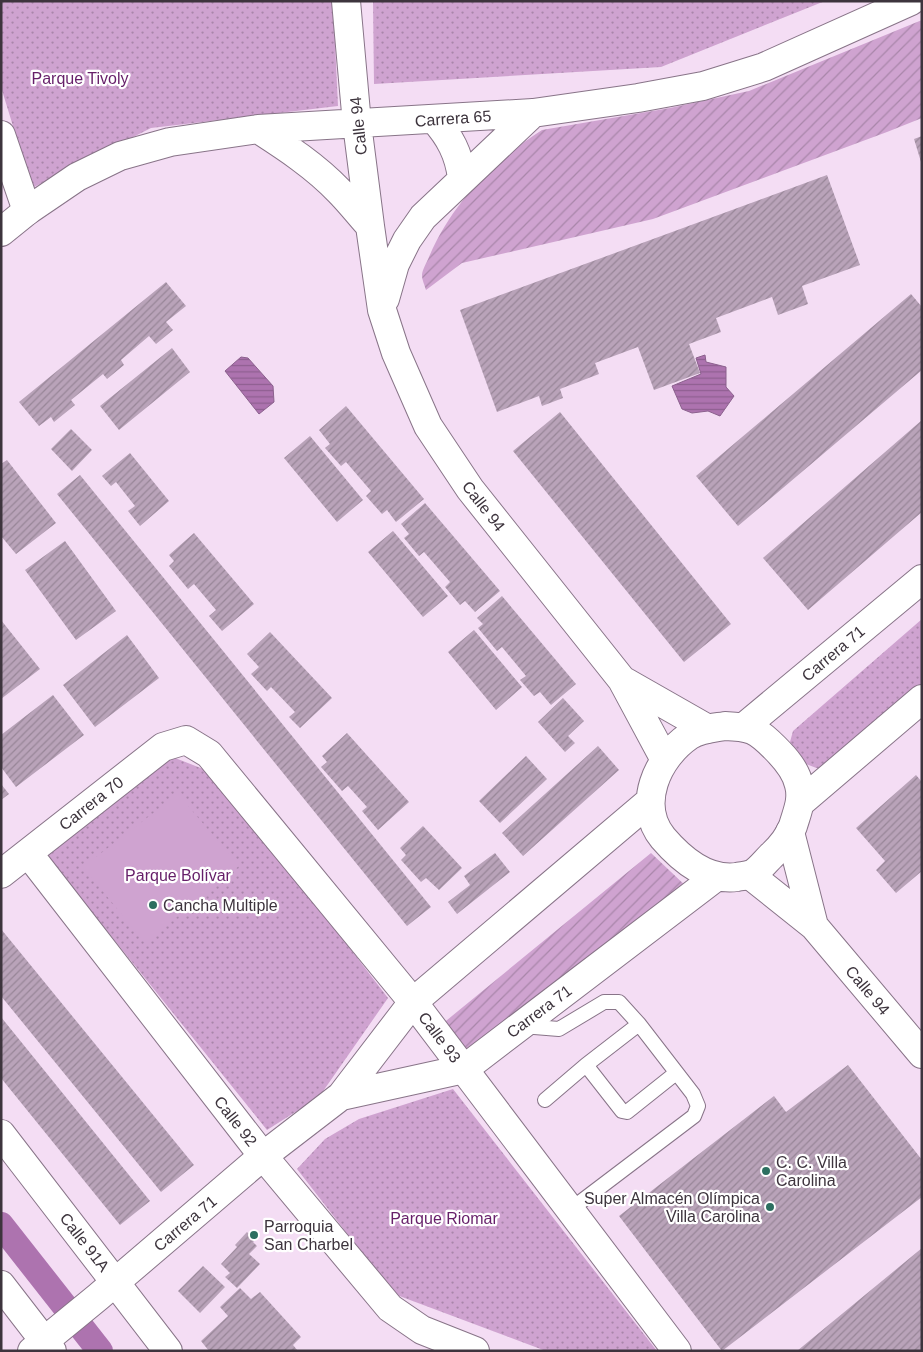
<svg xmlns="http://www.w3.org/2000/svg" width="923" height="1352" viewBox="0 0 923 1352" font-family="Helvetica,sans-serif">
<defs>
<pattern id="grass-dots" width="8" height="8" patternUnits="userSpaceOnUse" patternTransform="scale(1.25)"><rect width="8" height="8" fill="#cfa3d0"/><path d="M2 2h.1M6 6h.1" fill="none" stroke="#a986aa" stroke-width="1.8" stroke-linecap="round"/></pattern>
<pattern id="garden-furrows" width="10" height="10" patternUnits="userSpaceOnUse" patternTransform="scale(1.25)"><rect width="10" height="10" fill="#cfa3d0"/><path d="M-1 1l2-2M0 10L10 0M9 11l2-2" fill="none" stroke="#a986aa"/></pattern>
<pattern id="water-rules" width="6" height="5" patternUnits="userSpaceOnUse" patternTransform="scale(1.25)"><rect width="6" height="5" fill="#ad73af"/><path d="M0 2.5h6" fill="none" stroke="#8e5f90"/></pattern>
<pattern id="building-hatch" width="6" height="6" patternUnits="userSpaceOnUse" patternTransform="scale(1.25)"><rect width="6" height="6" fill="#b9a3b9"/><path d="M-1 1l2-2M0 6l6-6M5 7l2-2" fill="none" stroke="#988698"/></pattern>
</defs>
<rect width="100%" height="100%" fill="#f4ddf4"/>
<path fill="url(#grass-dots)" d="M1,1H333L338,106L151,128L32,188L1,87Z
M373,1H825L661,67L374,84Z
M922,619V688L819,769L806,764L790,742L793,731Z
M170,756L216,774L388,998L319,1097L267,1130L46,855Z
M453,1089L657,1351H546L394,1294L297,1169L325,1139L359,1119Z"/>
<path fill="url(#garden-furrows)" d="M922,20V118L887,132L653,219L462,263L426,290C425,286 422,280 422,275C422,270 427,262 429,257C451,204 494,161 542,130L670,108L749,91Z
M651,853L689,889L466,1057L441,1025Z"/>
<path fill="#cfa3d0" d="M178,794L239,866L145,943L83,867Z"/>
<path fill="url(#water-rules)" stroke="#8b608d" d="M705,355L706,362L726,367V387L734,396L720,416L708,411L692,413L682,409L672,386L701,374L696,358Z
M241,357L248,358L273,386L274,402L259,414L225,371Z"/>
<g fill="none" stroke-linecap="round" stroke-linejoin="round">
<path stroke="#ad73af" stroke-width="26" d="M1,1225L100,1351"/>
</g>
<path fill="url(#building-hatch)" d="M922,136V162H921L914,139Z
M827,175L860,265L802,286L808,304L778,315L772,297L716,318L721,332L689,344L700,373L654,390L638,347L595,363L599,374L560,389L563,398L542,406L539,396L497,412L460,310Z
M166,282L186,306L166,322L173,330L156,344L149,336L121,360L124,365L107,379L103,374L71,400L75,405L54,422L51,417L39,426L19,402Z
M911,294L922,307V370L738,526L696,476Z
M172,348L190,372L119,430L100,406Z
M346,406L424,499L396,522L387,510L382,514L366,496L371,491L346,462L341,466L325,448L330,444L319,430Z
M560,412L731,624L684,662L513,451Z
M922,420V512L808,610L763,558Z
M71,429L92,450L72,471L51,449Z
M310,436L363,500L337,522L284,458Z
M130,453L169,501L140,526L128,511L135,506L116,482L111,486L102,476Z
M7,460L56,523L16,554L1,536V464Z
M80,475L431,907L407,926L57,494Z
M425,503L500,591L475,612L465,601L460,605L445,587L450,582L424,552L419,556L404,538L409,534L401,524Z
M393,531L448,596L423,617L368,552Z
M194,533L254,604L222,631L209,616L216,610L194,584L188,589L169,566L174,561L169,555Z
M65,541L116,611L76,640L25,570Z
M502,596L576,684L551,705L540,692L534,696L520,680L526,676L502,647L497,651L478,628L483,624L477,618Z
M1,620L40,669L1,699Z
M474,630L522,687L496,710L448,652Z
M270,632L332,698L300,728L289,717L295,712L271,687L267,691L251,674L259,667L247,654Z
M127,635L159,678L95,727L63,685Z
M53,695L84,735L16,787L1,767V735Z
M563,698L584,721L568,736L575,743L565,752L538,722Z
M347,733L409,802L378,830L362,811L367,807L348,786L342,791L321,767L327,762L322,756Z
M598,746L619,770L523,856L502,833Z
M526,756L547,779L500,823L479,801Z
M916,775L922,782V871L896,893L876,870L885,861L856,828Z
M1,784L9,794L1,800Z
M423,826L462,868L439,890L426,878L421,882L401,860L406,855L400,848Z
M495,853L510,872L457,914L448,902L470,885L464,876Z
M1,929L194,1165L161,1192L1,996Z
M1,1017L150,1201L120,1225L1,1078Z
M848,1065L922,1160V1197L722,1351L619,1216L774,1096L786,1112Z
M247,1232L255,1240L253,1242L257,1246L249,1254L260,1264L237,1288L225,1277L230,1273L221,1264L237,1247L235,1245Z
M922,1248V1351H797Z
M203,1266L225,1287L200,1313L178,1291Z
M240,1288L251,1299L260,1292L301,1337L293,1345L298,1351H209L201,1341L228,1316L220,1307Z"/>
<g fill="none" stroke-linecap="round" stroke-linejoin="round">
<g stroke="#887488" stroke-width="16">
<path id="lane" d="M639,1024L586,1065L622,1111L627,1112L676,1073
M522,1026L559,1029L604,1002H619L639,1024L693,1094L698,1106L694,1116L570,1210
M545,1100L586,1065"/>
</g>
<g stroke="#887488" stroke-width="30">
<path id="street" d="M1,135L27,211
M790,832L814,926
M28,853L263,1156L390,1308L422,1330L475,1351
M1,874L163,747L186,740L209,754L413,1002L677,1351
M750,875L814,926L922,1054
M1,1134L168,1351
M1,1285L52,1351"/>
</g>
<g stroke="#887488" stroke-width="30">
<path id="secondary" d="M346,1L357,124L370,226L382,310L396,353L428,426L470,489L622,680L665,760
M434,119C450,137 459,154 462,178
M258,129C286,147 315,166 339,191C350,202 359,214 370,226
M1,232L27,211L77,177L120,156L170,142L258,129L533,113L638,98L703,86L764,67L911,1
M385,299L395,264L407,240L423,217L533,113
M622,680L708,729
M725,726C751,727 756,729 775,748C785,758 796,770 799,785C803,800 797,812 793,826C788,839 781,847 771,856C765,862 759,870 752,874C747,876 741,876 737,877C707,881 681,859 663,838C636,805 657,758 689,736C699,729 713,728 725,726Z
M744,727L922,579
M801,802L922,699
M341,1096L464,1069L716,877
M32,1351L98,1297L263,1156L341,1096L413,1002L649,802"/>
</g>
<use href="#lane" stroke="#fff" stroke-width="14"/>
<use href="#street" stroke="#fff" stroke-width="28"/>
<use href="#secondary" stroke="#fff" stroke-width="28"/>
</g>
<g fill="#2c6f60" stroke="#fff" stroke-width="2">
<circle cx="153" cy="905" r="5"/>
<circle cx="766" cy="1171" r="5"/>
<circle cx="770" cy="1207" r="5"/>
<circle cx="254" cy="1235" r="5"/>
</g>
<g text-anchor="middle" stroke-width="4.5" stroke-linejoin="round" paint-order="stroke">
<g font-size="16" fill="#661f69" stroke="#fff">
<text x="80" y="84">Parque Tivoly</text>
<text x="178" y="881">Parque Bolívar</text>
<text x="444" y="1224">Parque Riomar</text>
</g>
<g font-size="16" fill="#3d343d" stroke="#fff">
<text transform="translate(453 118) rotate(-4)" y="6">Carrera 65</text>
<text transform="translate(358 126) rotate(-96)" y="6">Calle 94</text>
<text transform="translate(484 506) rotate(52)" y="6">Calle 94</text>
<text transform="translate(833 653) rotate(-40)" y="6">Carrera 71</text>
<text transform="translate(91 803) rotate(-38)" y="6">Carrera 70</text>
<text transform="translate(868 990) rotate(50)" y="6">Calle 94</text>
<text transform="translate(539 1011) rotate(-37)" y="6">Carrera 71</text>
<text transform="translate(440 1037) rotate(53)" y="6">Calle 93</text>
<text transform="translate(236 1121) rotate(52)" y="6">Calle 92</text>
<text transform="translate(185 1223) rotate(-40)" y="6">Carrera 71</text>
<text transform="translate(85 1242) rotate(52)" y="6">Calle 91A</text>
</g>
<g font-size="16" fill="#3d343d" stroke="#fff" text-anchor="start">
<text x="163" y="911">Cancha Multiple</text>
<text x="776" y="1168">C. C. Villa<tspan x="776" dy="18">Carolina</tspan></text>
<text x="760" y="1204" text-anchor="end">Super Almacén Olímpica<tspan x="760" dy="18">Villa Carolina</tspan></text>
<text x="264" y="1232">Parroquia<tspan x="264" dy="18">San Charbel</tspan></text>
</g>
</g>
<rect width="923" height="1352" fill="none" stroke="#3d343d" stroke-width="5"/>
</svg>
